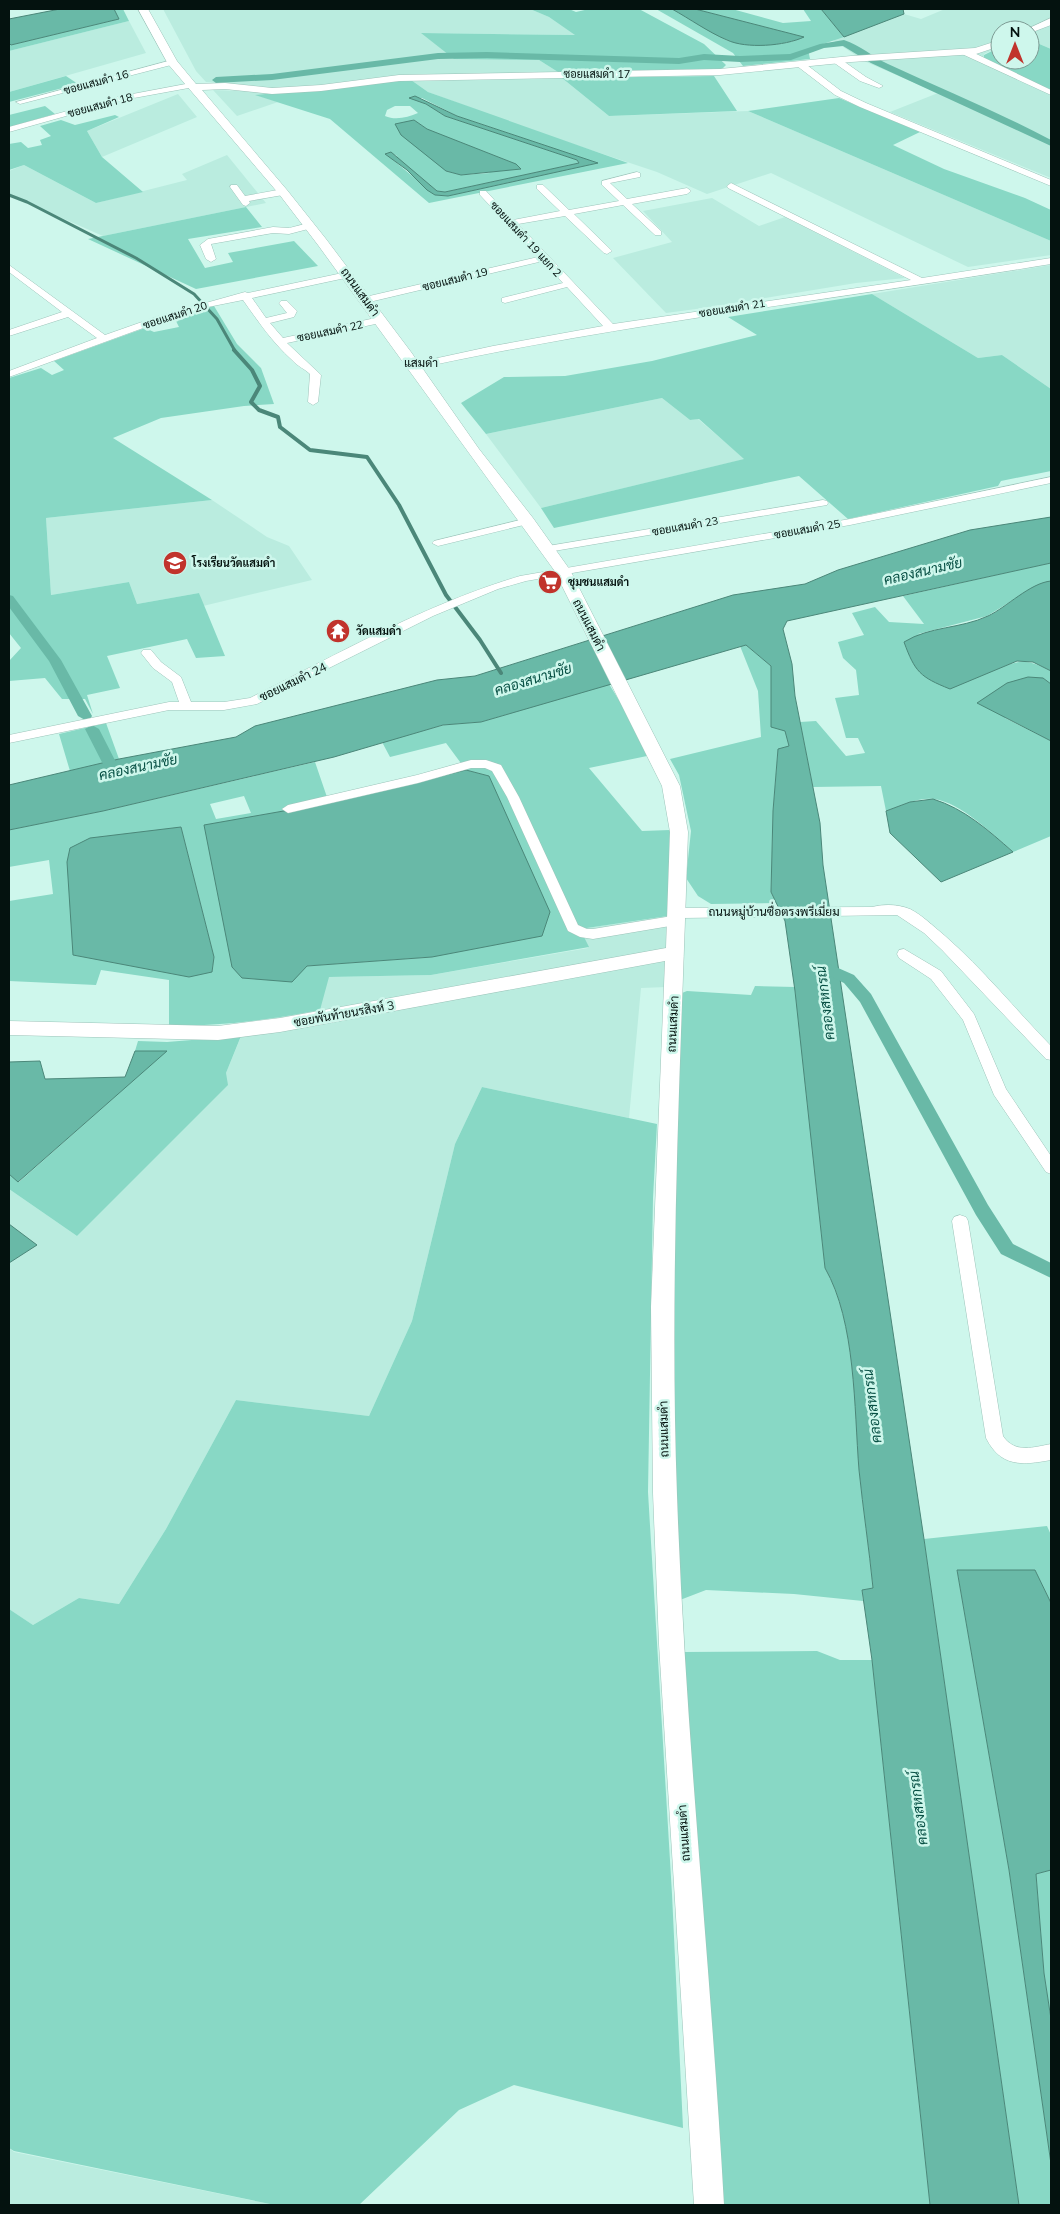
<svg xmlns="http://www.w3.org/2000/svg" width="1060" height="2214" viewBox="0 0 1060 2214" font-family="Mulish,Sarabun,sans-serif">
<rect width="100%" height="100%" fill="#cef7ec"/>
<path fill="#baecdf" d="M163,9H530L549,17L576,35L422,33L454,59L539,60L558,72L562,78L609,116L748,111L1051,241V255L968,267L771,173L707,194L657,172L540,133L428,92L411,80L257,95L278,102L237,116L213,90L240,91L233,84L206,82L196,71Z
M945,9H1051V49L1030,40V30H1000V47L984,54V57L988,61L1051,90V178L890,112L938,93L864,61L833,40L904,14L921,19Z
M129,21L146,53L9,92V51Z
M178,94L197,117L102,157L87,131Z
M227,155L266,203L103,236L9,195V171L24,165L96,203L187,180L182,174Z
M712,198L759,226L785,217L905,278L856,283L711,307L666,313L613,258L672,242L643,211Z
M1051,265V389L1002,355L978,358L872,294Z
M662,398L690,420L698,419L745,459L541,508L486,434Z
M212,500L267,537L289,546L312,580L203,606L199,593L137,604L129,582L51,595L46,518Z
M668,916L666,987L641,988L629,1118L482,1087L455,1144L412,1321L369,1416L236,1400L166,1529L119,1604L79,1598L33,1625L9,1609V1189L77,1236L226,1073L247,1022L272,1020L329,977L431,975L588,948L580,929Z
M9,2148L14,2152L275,2205H9Z"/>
<path fill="#88d8c5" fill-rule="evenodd" d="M114,9H123L129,21L9,51V43L11,45L119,19Z
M530,9H569L576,12L589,9H639L704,44L726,65L722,69L558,72L539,60L454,59L421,33L575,35L549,17Z
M656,9H672L728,41L779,44L794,41L803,37L695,9H732L783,23L811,21L803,9H821L844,37L808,49L810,59L743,66L733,53Z
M1030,40L1051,49V90L988,61L984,58V55L1000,47V60H1030Z
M66,76L78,84L9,102V92Z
M714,76L737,111L609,116L562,78Z
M411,80L428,92L628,163L429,203L330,119L255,95ZM410,98H422L457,116L597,163L448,196L435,195L386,154L396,155L399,160L437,191L445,192L579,163L577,160L445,116L426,104ZM395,106H410L418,113C408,117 396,121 385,116L387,110ZM414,120L490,173L461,175L446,171Z
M839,98L920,132L893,145L944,169L1025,198L1051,210V241L748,111Z
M45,106L55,114L9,127V115Z
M115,115L119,117L87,131L102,157L143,192L96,203L24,165L9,170V144L21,142L28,148L42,145L40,140L51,136L40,126L61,120L75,125Z
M246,207L262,227L188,239L205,268L233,262L228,253L294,241L318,266L196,289L88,239Z
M872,294L978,358L1002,355L1051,389V471L1001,481L998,486L848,519L799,476L554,528L541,508L744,459L699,419L690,420L662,398L486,434L461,403L504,377L565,376L652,361L757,335L728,317Z
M214,306L237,344L261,368L274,404L244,406L161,418L113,438L212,500L46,518L51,595L129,582L137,604L199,593L225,656L196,658L187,639L107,656L120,688L87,695L93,714L85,699H62L45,678L9,681V661L21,648L9,633V378L41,368L52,375L64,370L54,361L145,328L154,332L179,327L174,317Z
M1051,563V581L1028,591L987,616L918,634L994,670C1020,660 1025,658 1051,671V684L1043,678L1005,718L1051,741V836L1013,852C992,834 962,803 934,799C918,797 900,806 886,811L881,786L813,787L800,722L816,721L846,756L865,753L858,738H846L835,698L859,695L856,670L843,658L838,642L864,635L852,613L875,607L889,622L924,624L903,596Z
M746,645L771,666L789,746L778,750L773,811L771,892L776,903L711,904L698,896L686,878L691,831L679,775L670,759L761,737L758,691L740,646Z
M609,684L633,723L647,756L589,768L642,831L670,830L668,916L580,929L589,947L431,975L329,977L320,1010C270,1020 220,1026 169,1026V980L101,970L96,985L9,981V901L53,894L49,860L9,867V830L103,811L315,762L329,803L307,966L432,957L489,776L466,770L446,743L390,757L382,742L444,725L481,722ZM244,796L251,813L216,819L210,804ZM181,827L214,957L212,972L73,955Z
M106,723L119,759L70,771L59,734Z
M755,986L795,987L825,1268C856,1322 854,1408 859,1470C863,1509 869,1549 873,1588L862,1590L863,1601L794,1594L706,1590L680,1600L670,1410L672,1251L682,993L687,991L751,995Z
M241,1036L226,1073L228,1085L77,1236L9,1189V1174L19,1182L166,1051H135L138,1041L167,1042Z
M482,1087L657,1124L653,1198L648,1492L672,1894L683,2128L514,2085L459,2110L359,2205H275L14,2151L9,2148V1609L33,1625L79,1598L119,1604L166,1529L236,1400L369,1416L412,1321L455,1144Z
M1047,1526L1051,1535V1603L1035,1570H957L1009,1870L1051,2164V2205H1019L924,1539Z
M817,1651L840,1660H872L930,2205H721L684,1652Z
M1051,1870V2019L1044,1973L1036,1874Z"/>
<path fill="#69b9a7" stroke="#4b8779" d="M60,9H114L119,19L11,45L9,43V19Z
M672,9H695L804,37C785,46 746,49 727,40C708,32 690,19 672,9Z
M821,9H903L904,14L844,37Z
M415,96L457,116L598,163L448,196L435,195L427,190L407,170L385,154L391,152L437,191L445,192L579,163L577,160L445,116L426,104L409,98Z
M414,120L427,129L516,164L521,169L461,175L446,171L401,135L395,124Z
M1051,517V563L787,621L783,629L792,664L795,696L820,823L823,865L924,1539L1019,2205H930L872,1660L862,1590L873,1588C869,1548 863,1509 859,1470C854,1408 856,1322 825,1268L795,991L785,921L771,892L773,811L778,749L789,746L785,731L771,727V666L746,645L481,722L443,725L334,757L103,811L9,830V785L119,759L236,737L255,726L437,680L475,676L733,595L805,584L838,570L970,530Z
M1051,581V671L1033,662L1017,661L950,689C920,677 915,672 904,642C930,626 960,629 988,616C1007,607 1030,583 1051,581Z
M1028,677L1043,678L1051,684V741L977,703L1007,683Z
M466,770L489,776L550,912L542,936L432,957L307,966L292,982L242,978L232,967L204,825L329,803Z
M933,799C965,809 988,830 1013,852L941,882L890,833L886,811L910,802Z
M181,827L214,957L212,972L189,977L73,955L67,862L70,848L90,838Z
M135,1051H167L18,1182L9,1174V1062L40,1061L45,1079L125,1077Z
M9,1224L37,1245L9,1263Z
M957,1570H1035L1051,1603V1870L1036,1874L1044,1973L1051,2019V2164L1009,1870Z"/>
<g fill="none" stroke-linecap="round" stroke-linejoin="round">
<path stroke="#4b8779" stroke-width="3" d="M9,195L27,202L136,258L194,294L217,319L235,351"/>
<path stroke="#4b8779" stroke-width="4" d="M234,350L252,370L260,386L251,402L259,410L278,417L280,427L310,450L367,457L399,505L446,595L480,640L501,673"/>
<path fill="#69b9a7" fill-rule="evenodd" d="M844,40C860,45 873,57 888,64C942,89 998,112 1051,140V146L871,63L843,46L824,48L791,60L740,62L704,60L679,64L487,58L438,59L272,80L216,83L212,80L216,77L272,74L438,53L487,52L679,58L704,54L740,56L790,54L820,44Z
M9,595L13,596L61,660L92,716L90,719L85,720L78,716L49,661L9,607Z
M92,725L99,729L121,772L119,775H109L107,772L85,729Z
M820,960L854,975L871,994L988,1205L1013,1244L1051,1263V1278L1001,1254L976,1215L860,1002L844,983L815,969L812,965L815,961Z"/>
<g stroke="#9dc4ba" stroke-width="1">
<path id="street" d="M962,50H968L1051,90V95L962,54Z
M833,58H839L866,77L883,86L879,88L860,81L833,62Z
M172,60L176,62L175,64L20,104L16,102Z
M797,62H803L841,91L866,103L1051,180V186L860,107L835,95L797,66Z
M191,83H194V87L123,100L9,132V127L122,96Z
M637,172L640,173V177L610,183L627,199L687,188L691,191L687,194L632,204L661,231V235H655L623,205L574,214L610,249L612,251L607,254L604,253L565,216L518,224L613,324L911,280L728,188L727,186L731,183L922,278L1051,258V264C839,299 625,323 414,369L410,368V364L493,346L603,326L567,287L505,303L502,302V298L563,283L543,261L365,303L360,300L365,297L538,257L480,195V191H486L513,220L560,211L537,189V185H543L569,210L619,201L602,185V181Z
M231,185H237L245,196L283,189L287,192L283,195L249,201L250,203L246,206L243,205L230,187Z
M309,223L314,226L312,228L289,234L273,233L211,244L216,259L211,262L206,259L200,245L208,239L273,227L289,228Z
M9,265L105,335L159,316L245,292L248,293L347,272L350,273V277L252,298L266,318L287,313L279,303L281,301H287L297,311L294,317L270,323L283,338L380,317L385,320L380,323L287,343L321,375L318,402L313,405L308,402L310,374C305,369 297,366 292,360C272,342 258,321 243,300L203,308L165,320L9,377V371L97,338L68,317L9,336V330L62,312L9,272Z
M1051,477V483L850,525L526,581L498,589L433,616L257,704L224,710H169L9,743V735L169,702H179L172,682L153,668L141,653L143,650H151L161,662L181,677L191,702H224L250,698C338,654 426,604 520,576L850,519Z
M823,500L827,501L828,503L827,505L548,552L542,549L548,546Z
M528,518L532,519L534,521L532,523L438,546L432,543L434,541Z
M471,760H486L501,765L519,797L578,925L587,929H593L672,916L670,913L672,910L677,908L872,907C884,904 897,904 910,909C922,915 933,926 944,935C983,969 1015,1009 1051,1046V1060L1046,1059L942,950L924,933L897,915L682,918L683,920L681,923L676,925L593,939L580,937L568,931L507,797L492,771L485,768H471L418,783L288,813L282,809L288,805L417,775Z
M904,949L941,971L974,1014L1006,1089L1051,1156V1174L1046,1172L994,1095L963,1020L931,979L899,958L897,954L899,950Z
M960,1215L966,1217L968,1221L1003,1436C1015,1454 1034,1447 1051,1444V1460C1023,1465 1001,1468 986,1438L952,1221L954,1217Z"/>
</g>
<g stroke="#9dc4ba" stroke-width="1">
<path id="secondary" d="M138,9H148L177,61L196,84L225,83L272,88L321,85L399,75L720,69L851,56L975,48L1000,40V46L976,54L851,62L720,75L399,81L321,91L272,94L225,89L202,90L287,190L326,239L411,352L479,449L533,518L570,570L680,786L688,832C681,1053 669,1274 677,1495C685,1732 711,1968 724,2205H694L659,1644L653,1493L651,1307L665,961L280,1032L218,1040L9,1035V1021L218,1026L280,1018L666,948L670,832L662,786L554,570L318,245L279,194L168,64Z
M1051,18V25L1030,33V30H1025Z"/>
</g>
<use href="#street" fill="#fff" fill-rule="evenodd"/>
<use href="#secondary" fill="#fff" fill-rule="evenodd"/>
</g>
<defs>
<g id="school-disc" transform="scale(1.25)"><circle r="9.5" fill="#c1332c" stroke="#cef7ec"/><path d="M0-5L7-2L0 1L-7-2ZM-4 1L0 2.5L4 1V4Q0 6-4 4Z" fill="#fff"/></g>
<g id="supermarket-disc" transform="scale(1.25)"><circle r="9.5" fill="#c1332c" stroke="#cef7ec"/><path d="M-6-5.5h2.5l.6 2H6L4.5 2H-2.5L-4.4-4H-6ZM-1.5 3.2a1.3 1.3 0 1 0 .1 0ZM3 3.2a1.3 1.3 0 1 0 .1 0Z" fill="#fff"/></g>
<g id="temple-disc" transform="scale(1.25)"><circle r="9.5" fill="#c1332c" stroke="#cef7ec"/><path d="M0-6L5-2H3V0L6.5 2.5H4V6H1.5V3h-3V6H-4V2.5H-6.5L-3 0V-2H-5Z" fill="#fff"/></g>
</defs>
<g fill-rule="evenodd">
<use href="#school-disc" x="175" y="563"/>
<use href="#supermarket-disc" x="550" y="582"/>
<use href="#temple-disc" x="338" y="631"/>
</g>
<g text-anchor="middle" stroke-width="5" stroke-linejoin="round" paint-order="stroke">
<g font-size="11" fill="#04120f" stroke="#cef7ec">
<text x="597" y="78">ซอยแสมดำ 17</text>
<text transform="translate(96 82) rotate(-15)" y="4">ซอยแสมดำ 16</text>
<text transform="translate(100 105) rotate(-15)" y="4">ซอยแสมดำ 18</text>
<text transform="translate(526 239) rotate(47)" y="4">ซอยแสมดำ 19 แยก 2</text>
<text transform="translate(455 279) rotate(-14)" y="4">ซอยแสมดำ 19</text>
<text transform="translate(732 308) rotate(-9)" y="4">ซอยแสมดำ 21</text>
<text transform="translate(175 315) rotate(-18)" y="4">ซอยแสมดำ 20</text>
<text transform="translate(330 331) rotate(-12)" y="4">ซอยแสมดำ 22</text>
<text transform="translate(685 526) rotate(-10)" y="4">ซอยแสมดำ 23</text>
<text transform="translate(807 529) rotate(-10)" y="4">ซอยแสมดำ 25</text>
</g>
<g font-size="11" font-weight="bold" fill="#04120f" stroke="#cef7ec" text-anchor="start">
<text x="192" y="567">โรงเรียนวัดแสมดำ</text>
<text x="568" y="586">ชุมชนแสมดำ</text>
<text x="356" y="635">วัดแสมดำ</text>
</g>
<g font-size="12" fill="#04120f" stroke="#cef7ec">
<text transform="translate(360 292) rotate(54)" y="4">ถนนแสมดำ</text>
<text transform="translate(589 625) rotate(63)" y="4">ถนนแสมดำ</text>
<text transform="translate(293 682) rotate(-26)" y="4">ซอยแสมดำ 24</text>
<text x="774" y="916">ถนนหมู่บ้านซื่อตรงพรีเมี่ยม</text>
<text transform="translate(344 1014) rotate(-10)" y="4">ซอยพันท้ายนรสิงห์ 3</text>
<text transform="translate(673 1024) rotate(-87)" y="4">ถนนแสมดำ</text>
<text transform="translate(664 1429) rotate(-91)" y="4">ถนนแสมดำ</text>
<text transform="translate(684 1833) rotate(-94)" y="4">ถนนแสมดำ</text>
</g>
<g font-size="12" fill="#04120f" stroke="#cef7ec">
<text x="421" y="367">แสมดำ</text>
</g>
<g font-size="14" font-style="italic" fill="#064f43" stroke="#cef7ec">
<text transform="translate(923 571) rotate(-13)" y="5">คลองสนามชัย</text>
<text transform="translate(533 679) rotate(-17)" y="5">คลองสนามชัย</text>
<text transform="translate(138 767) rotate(-12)" y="5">คลองสนามชัย</text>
<text transform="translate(825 1003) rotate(-97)" y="5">คลองสหกรณ์</text>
<text transform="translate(872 1406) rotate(-97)" y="5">คลองสหกรณ์</text>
<text transform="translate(918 1808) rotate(-97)" y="5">คลองสหกรณ์</text>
</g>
</g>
<rect width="1060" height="2214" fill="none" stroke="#04120f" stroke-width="20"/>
<g transform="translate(1015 45)"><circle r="24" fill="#cef7ec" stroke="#7d9b94"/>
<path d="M0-4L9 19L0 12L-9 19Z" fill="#c1332c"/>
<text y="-8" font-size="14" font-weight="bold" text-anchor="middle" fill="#04120f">N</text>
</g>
</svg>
